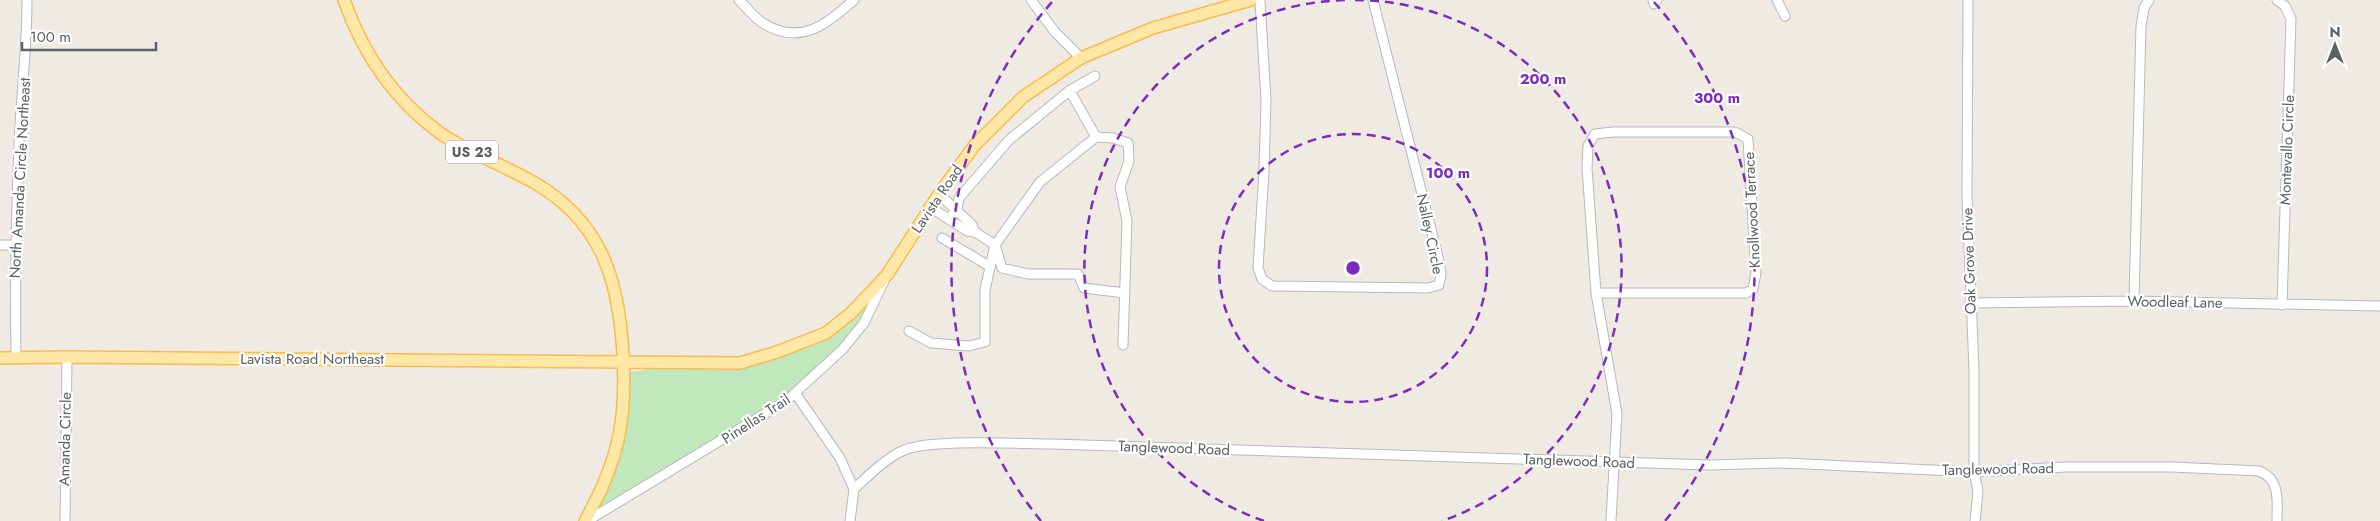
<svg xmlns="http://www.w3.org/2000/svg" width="2380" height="521" viewBox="0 0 2380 521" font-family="Jost,sans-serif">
<rect width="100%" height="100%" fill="#efebe2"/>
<path fill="#c1e8bd" d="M887,275L864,323L795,393L598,511L621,429L624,373L696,362L740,363L826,333Z"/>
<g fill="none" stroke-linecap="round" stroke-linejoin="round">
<g stroke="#b5b9be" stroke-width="11">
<path id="minor" d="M739,0C746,7 753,16 761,22C800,47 825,25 854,0
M1031,0L1055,32L1081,58
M1260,0L1266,100L1264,171L1258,268L1262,279L1272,286L1428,288L1439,285L1441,274L1439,261L1373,0
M1653,0L1654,4L1657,0
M1777,0L1785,16
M1968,0L1967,196L1974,370V472L1978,491L1975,521
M2277,0L2285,6L2291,19L2282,305
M1070,91L1096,137
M1613,132H1735L1748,139L1756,273L1753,289L1746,293H1596L1587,168L1588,146L1595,134Z
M939,194L972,225L975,232
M930,207L967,231L975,232L995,245L1002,268L1028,274H1078L1084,288L1125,293
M949,219L957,209L959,198L1009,140L1069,91L1095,76
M942,238L989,266
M0,245H15
M1596,293L1617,414L1611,521
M2134,301L2141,26L2144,8L2149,0
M1970,303L2134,301L2380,306
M909,331L931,343L969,346L985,342V290L995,245L1040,182L1096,137L1113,138L1128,143L1129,161L1120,187L1127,221L1123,345
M16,357C15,286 16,215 19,144C21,96 27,48 27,0
M795,393L840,458L854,489L850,521
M854,489C869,475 884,460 902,451C928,438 1020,444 1053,444L1709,465L1784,463L1974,472L2066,467H2172L2259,471C2281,479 2277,502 2277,521
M65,521L67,357
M587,521L786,401L842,350L864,323L884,281"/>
</g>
<g stroke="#fcba4e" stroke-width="14">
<path id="major" d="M344,0C363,54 393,99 440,133C469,153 503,165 533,182C602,221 619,281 623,354C627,420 618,463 585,521
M0,358L67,357L740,363L777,352L826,333L851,313L887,275L939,194L974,146L1023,97L1081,58L1153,28L1251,0"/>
</g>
<use href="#minor" stroke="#fff" stroke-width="9"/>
<use href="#major" stroke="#ffe8a7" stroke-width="11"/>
</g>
<g fill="none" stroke="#7b2cbf" stroke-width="2.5" stroke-dasharray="9 6">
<circle cx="1353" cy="268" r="134"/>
<path d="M1264 521A268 268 0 0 1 1351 0M1355 0A268 268 0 0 1 1442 521"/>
<path d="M1041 521A402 402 0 0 1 1052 2M1654 2A402 402 0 0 1 1665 521"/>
</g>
<g text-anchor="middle" stroke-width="4.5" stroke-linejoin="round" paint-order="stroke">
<rect fill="#fff" stroke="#8c9092" stroke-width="1" x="446" y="140.5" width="52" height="23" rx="4"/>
<g font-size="14" font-weight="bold" fill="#5b6064">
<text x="472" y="157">US 23</text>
</g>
<g font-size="15" fill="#5b6064" stroke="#fff">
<text transform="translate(2287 150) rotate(-88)" y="5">Montevallo Circle</text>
<text transform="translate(20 178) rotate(-87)" y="5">North Amanda Circle Northeast</text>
<text transform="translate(937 199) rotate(-56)" y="5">Lavista Road</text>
<text transform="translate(1752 210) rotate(-93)" y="5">Knollwood Terrace</text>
<text transform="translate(1430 234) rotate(78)" y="5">Nalley Circle</text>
<text transform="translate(1969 261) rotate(-92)" y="5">Oak Grove Drive</text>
<text transform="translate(2175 302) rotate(1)" y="5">Woodleaf Lane</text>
<text x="312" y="364">Lavista Road Northeast</text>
<text transform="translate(756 419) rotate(-33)" y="5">Pinellas Trail</text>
<text transform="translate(65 439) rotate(-89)" y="5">Amanda Circle</text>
<text transform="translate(1174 448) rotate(2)" y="5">Tanglewood Road</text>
<text transform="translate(1579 461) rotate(2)" y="5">Tanglewood Road</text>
<text transform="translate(1998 469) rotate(-1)" y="5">Tanglewood Road</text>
</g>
</g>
<circle cx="1353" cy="268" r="8" fill="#7b2cbf" stroke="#fff" stroke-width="2.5"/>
<g font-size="15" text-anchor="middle" font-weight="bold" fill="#7b2cbf" stroke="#fff" stroke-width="4.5" stroke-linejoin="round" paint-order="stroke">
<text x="1543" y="84">200 m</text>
<text x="1717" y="103">300 m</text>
<text x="1448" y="178">100 m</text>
</g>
<g transform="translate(2335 45)" stroke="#ffffff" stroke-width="4" paint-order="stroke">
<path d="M0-4L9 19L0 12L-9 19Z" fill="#5b6064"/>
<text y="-8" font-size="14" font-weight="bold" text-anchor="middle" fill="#5b6064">N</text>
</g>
<path d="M22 42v8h134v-8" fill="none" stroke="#5b6064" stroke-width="2.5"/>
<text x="30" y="42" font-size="15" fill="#5b6064" stroke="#ffffff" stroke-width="4" paint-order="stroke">100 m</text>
</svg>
